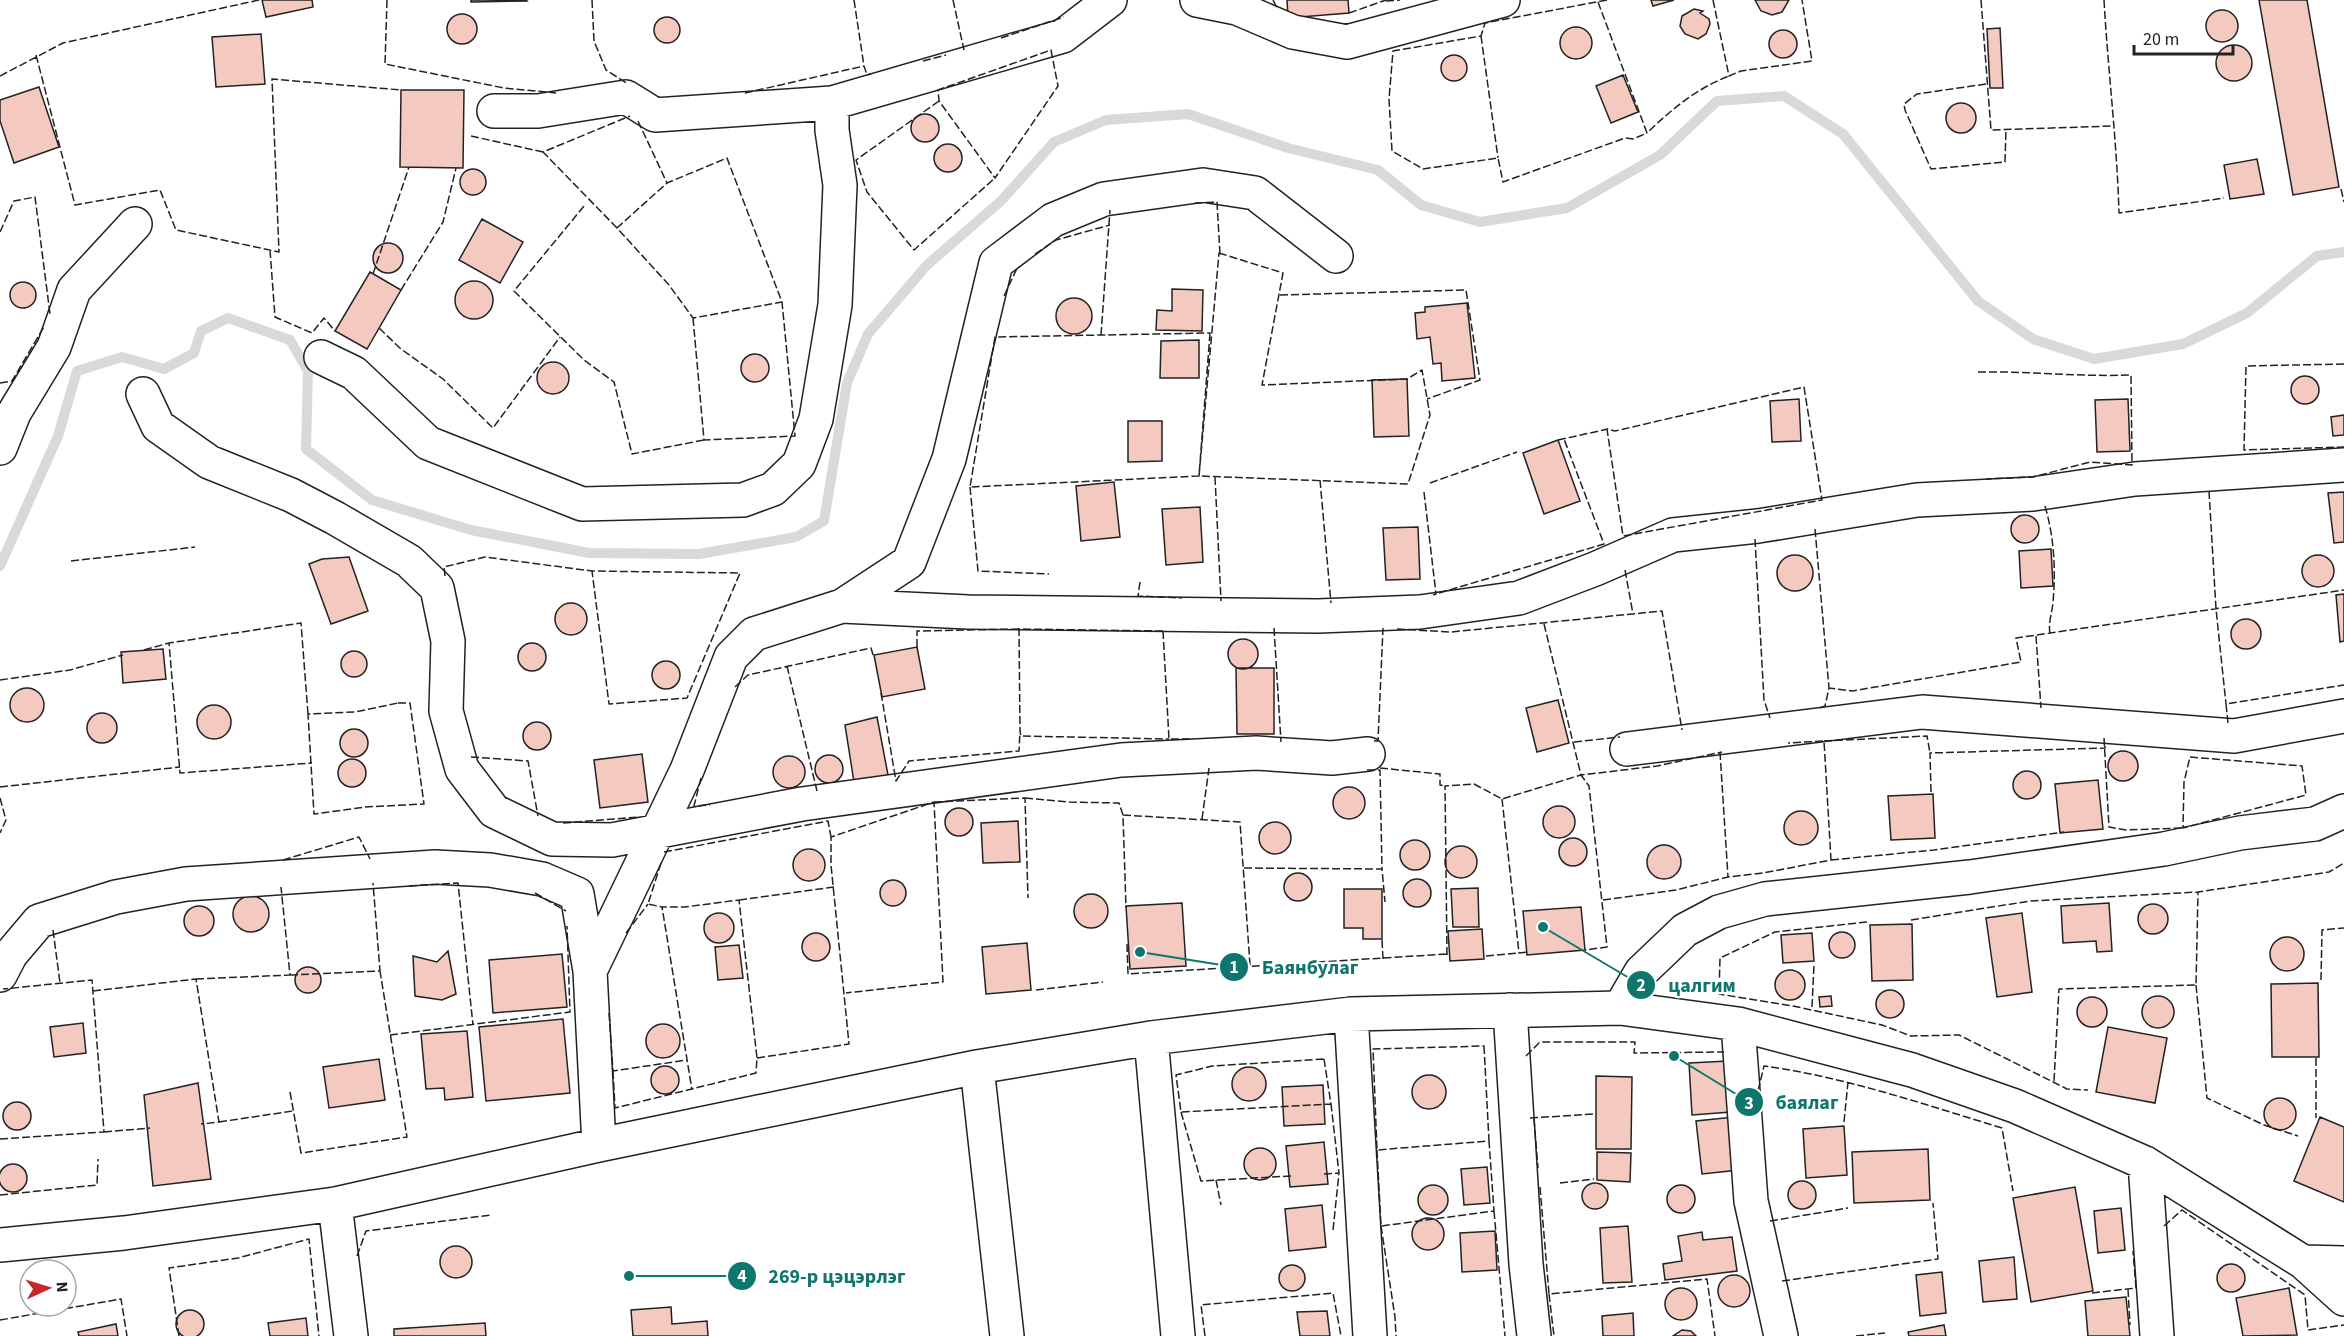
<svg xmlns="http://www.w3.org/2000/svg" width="2344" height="1336" viewBox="0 0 2344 1336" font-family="'Source Sans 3',sans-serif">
<rect width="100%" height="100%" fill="#fff"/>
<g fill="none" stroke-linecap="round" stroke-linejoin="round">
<path stroke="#d9d9d9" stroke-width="10" d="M0,566L58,436L77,371L122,357L164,369L194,353L201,331L228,318L290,340L308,371L306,449L372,500L471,530L589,553L699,554L796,537L824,521L847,383L868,334L927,265L1001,201L1054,142L1106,120L1188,114L1288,148L1378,170L1421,205L1480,222L1567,208L1660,155L1717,101L1784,96L1843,134L1978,301L2033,339L2094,359L2183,344L2247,313L2317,256L2344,252"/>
</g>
<path fill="#f3c9c0" stroke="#222" stroke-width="1.5" d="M262,0H312L313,7L266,17Z
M471,0H526L527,1L471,2Z
M1287,0H1348L1349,13L1288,18Z
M1651,0H1674L1653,6Z
M1755,0H1789L1782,12L1772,15L1761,11Z
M2259,0H2307L2339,187L2293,195Z
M1694,9L1703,11L1700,13L1709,19L1710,24L1706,34L1698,39L1685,34L1680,26L1682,16Z
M2206 26a16 16 0 1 1 32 0a16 16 0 1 1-32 0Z
M447 29a15 15 0 1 1 30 0a15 15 0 1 1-30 0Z
M654 30a13 13 0 1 1 26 0a13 13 0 1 1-26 0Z
M1560 43a16 16 0 1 1 32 0a16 16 0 1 1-32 0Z
M2000,28L2003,88H1990L1987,29Z
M1769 44a14 14 0 1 1 28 0a14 14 0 1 1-28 0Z
M261,34L265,84L216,87L212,37Z
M2216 63a18 18 0 1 1 36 0a18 18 0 1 1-36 0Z
M1441 68a13 13 0 1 1 26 0a13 13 0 1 1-26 0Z
M1623,75L1638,112L1611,123L1596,86Z
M39,87L59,147L14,163L0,121V100Z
M401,90H464L463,168L400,167Z
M1946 118a15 15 0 1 1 30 0a15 15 0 1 1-30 0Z
M911 128a14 14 0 1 1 28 0a14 14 0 1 1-28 0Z
M934 158a14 14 0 1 1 28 0a14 14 0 1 1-28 0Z
M2257,159L2264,194L2230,199L2224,165Z
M460 182a13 13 0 1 1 26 0a13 13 0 1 1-26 0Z
M482,219L523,242L500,283L459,260Z
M373 258a15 15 0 1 1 30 0a15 15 0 1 1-30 0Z
M370,272L401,290L367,349L335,331Z
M455 300a19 19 0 1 1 38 0a19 19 0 1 1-38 0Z
M10 295a13 13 0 1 1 26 0a13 13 0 1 1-26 0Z
M1172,289L1203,290L1202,331L1156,330L1157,310L1172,311Z
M1056 316a18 18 0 1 1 36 0a18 18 0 1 1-36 0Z
M1467,303L1475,378L1442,381L1441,363L1433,364L1430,337L1417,339L1415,313L1425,312V307Z
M1199,340V378H1160L1161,341Z
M741 368a14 14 0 1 1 28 0a14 14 0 1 1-28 0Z
M537 378a16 16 0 1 1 32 0a16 16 0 1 1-32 0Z
M2291 390a14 14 0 1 1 28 0a14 14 0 1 1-28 0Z
M1407,379L1409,436L1374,437L1372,380Z
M1799,399L1801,441L1772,442L1770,401Z
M2128,399L2130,451L2097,452L2095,400Z
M2344,415V435L2333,436L2331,417Z
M1128,421H1162V461L1128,462Z
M1558,440L1580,501L1544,514L1523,453Z
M1114,482L1120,537L1081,541L1076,486Z
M2344,492V542L2334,543L2328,493Z
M1200,507L1203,562L1166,565L1162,509Z
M2011 529a14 14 0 1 1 28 0a14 14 0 1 1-28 0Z
M1418,527L1420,579L1386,580L1383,528Z
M2051,549L2053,586L2021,588L2019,551Z
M2302 571a16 16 0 1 1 32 0a16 16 0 1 1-32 0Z
M1777 573a18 18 0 1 1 36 0a18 18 0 1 1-36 0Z
M349,557L368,611L331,624L309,564L322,559Z
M2344,594V641L2340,642L2336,595Z
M555 619a16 16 0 1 1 32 0a16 16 0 1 1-32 0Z
M2231 634a15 15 0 1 1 30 0a15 15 0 1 1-30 0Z
M1228 654a15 15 0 1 1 30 0a15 15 0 1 1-30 0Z
M518 657a14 14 0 1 1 28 0a14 14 0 1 1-28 0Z
M917,647L925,689L882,697L874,655Z
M163,649L166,679L123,683L121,652Z
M341 664a13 13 0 1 1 26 0a13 13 0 1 1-26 0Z
M652 675a14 14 0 1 1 28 0a14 14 0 1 1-28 0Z
M1236,668H1274V734H1237Z
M10 705a17 17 0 1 1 34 0a17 17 0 1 1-34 0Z
M1558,700L1569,743L1537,752L1526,708Z
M197 722a17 17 0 1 1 34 0a17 17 0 1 1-34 0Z
M87 728a15 15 0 1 1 30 0a15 15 0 1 1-30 0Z
M877,717L888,775L854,782L845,725Z
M523 736a14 14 0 1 1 28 0a14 14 0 1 1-28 0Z
M340 743a14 14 0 1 1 28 0a14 14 0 1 1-28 0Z
M2108 766a15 15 0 1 1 30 0a15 15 0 1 1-30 0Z
M642,754L648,802L600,808L594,760Z
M815 769a14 14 0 1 1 28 0a14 14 0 1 1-28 0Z
M773 772a16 16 0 1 1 32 0a16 16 0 1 1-32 0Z
M338 773a14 14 0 1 1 28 0a14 14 0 1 1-28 0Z
M2013 785a14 14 0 1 1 28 0a14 14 0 1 1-28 0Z
M2098,780L2103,829L2060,833L2055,784Z
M1333 803a16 16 0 1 1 32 0a16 16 0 1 1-32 0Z
M1933,794L1935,838L1891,840L1888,796Z
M1543 822a16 16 0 1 1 32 0a16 16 0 1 1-32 0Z
M945 822a14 14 0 1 1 28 0a14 14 0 1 1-28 0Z
M1784 828a17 17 0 1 1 34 0a17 17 0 1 1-34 0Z
M1018,821L1020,862L983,863L981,823Z
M1259 838a16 16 0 1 1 32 0a16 16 0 1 1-32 0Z
M1559 852a14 14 0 1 1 28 0a14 14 0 1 1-28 0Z
M1400 855a15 15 0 1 1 30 0a15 15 0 1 1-30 0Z
M1647 862a17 17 0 1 1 34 0a17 17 0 1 1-34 0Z
M1445 862a16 16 0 1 1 32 0a16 16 0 1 1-32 0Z
M793 865a16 16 0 1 1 32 0a16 16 0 1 1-32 0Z
M1284 887a14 14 0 1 1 28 0a14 14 0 1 1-28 0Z
M1403 893a14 14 0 1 1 28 0a14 14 0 1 1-28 0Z
M880 893a13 13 0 1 1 26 0a13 13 0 1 1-26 0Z
M1478,888L1479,927H1453L1451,889Z
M1344,889H1382V939H1363V928H1344Z
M1074 911a17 17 0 1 1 34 0a17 17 0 1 1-34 0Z
M233 914a18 18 0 1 1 36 0a18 18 0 1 1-36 0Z
M1182,903L1186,966L1130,969L1126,906Z
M2109,903L2112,951L2097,952L2096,941L2063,943L2061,906Z
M2138 919a15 15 0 1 1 30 0a15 15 0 1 1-30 0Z
M184 921a15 15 0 1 1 30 0a15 15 0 1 1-30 0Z
M1581,907L1585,950L1527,955L1523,911Z
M704 928a15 15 0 1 1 30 0a15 15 0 1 1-30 0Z
M2022,913L2032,992L1997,997L1986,918Z
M1912,924L1913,980L1872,981L1870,925Z
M1482,929L1484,959L1450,961L1448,931Z
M1829 945a13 13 0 1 1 26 0a13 13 0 1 1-26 0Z
M802 947a14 14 0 1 1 28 0a14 14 0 1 1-28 0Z
M1812,933L1814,961L1783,963L1781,935Z
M2270 954a17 17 0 1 1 34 0a17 17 0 1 1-34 0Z
M1027,943L1031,990L986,994L982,947Z
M739,945L743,978L718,980L715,947Z
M448,951L456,994L442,1000L415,996L413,956L437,962Z
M562,954L567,1007L493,1013L489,960Z
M295 980a13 13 0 1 1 26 0a13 13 0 1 1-26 0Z
M1775 985a15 15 0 1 1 30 0a15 15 0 1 1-30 0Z
M2318,983L2319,1057H2272L2271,984Z
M1876 1004a14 14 0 1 1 28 0a14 14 0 1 1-28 0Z
M2142 1012a16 16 0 1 1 32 0a16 16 0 1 1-32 0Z
M1831,996L1832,1006L1820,1007L1819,997Z
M2077 1012a15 15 0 1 1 30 0a15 15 0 1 1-30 0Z
M563,1019L570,1093L486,1101L479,1027Z
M83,1023L86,1053L54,1057L50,1027Z
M646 1041a17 17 0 1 1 34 0a17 17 0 1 1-34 0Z
M2108,1027L2167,1038L2155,1103L2096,1092Z
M467,1031L473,1097L445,1100L444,1088L426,1089L421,1034Z
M379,1059L385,1100L329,1108L323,1067Z
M1728,1061L1731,1112L1692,1115L1689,1063Z
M651 1080a14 14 0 1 1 28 0a14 14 0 1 1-28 0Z
M1232 1084a17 17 0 1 1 34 0a17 17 0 1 1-34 0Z
M1412 1092a17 17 0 1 1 34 0a17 17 0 1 1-34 0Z
M1596,1076L1632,1077L1631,1149H1596Z
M198,1083L211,1179L153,1186L144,1095Z
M1323,1085L1325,1124L1284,1126L1282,1087Z
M2264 1114a16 16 0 1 1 32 0a16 16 0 1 1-32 0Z
M3 1116a14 14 0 1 1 28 0a14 14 0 1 1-28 0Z
M1734,1117L1739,1170L1702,1174L1696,1121Z
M2320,1117L2344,1127V1202L2294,1181Z
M1844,1126L1847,1175L1806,1178L1803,1129Z
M1324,1142L1328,1184L1290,1187L1286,1146Z
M1244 1164a16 16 0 1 1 32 0a16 16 0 1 1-32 0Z
M1928,1149L1930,1200L1854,1203L1852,1152Z
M1597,1152L1631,1153L1630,1182L1597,1180Z
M-1 1178a14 14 0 1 1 28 0a14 14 0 1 1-28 0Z
M1487,1167L1490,1203L1464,1205L1461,1169Z
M1788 1195a14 14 0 1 1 28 0a14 14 0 1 1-28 0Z
M1582 1196a13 13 0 1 1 26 0a13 13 0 1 1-26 0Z
M1418 1200a15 15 0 1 1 30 0a15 15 0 1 1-30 0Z
M1667 1199a14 14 0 1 1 28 0a14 14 0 1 1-28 0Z
M2075,1187L2093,1291L2031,1302L2013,1198Z
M1322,1205L1326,1247L1289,1251L1285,1209Z
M2121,1208L2125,1250L2098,1253L2094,1211Z
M1412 1234a16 16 0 1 1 32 0a16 16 0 1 1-32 0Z
M1628,1226L1632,1282L1603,1283L1600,1228Z
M1495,1231L1497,1270L1462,1272L1460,1233Z
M1702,1232L1703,1240L1732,1237L1737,1271L1665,1280L1663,1264L1682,1261L1678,1236Z
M440 1262a16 16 0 1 1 32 0a16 16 0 1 1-32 0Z
M2014,1257L2017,1299L1983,1302L1979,1261Z
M2217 1278a14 14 0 1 1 28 0a14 14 0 1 1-28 0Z
M1279 1278a13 13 0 1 1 26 0a13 13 0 1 1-26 0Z
M1942,1272L1946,1313L1920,1316L1916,1275Z
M1718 1291a16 16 0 1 1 32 0a16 16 0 1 1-32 0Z
M1665 1304a16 16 0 1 1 32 0a16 16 0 1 1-32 0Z
M2289,1288L2297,1335L2243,1336L2236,1298Z
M2126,1297L2130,1336H2088L2085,1301Z
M671,1307L672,1324L707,1321L708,1336H633L631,1310Z
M176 1324a14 14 0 1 1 28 0a14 14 0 1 1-28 0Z
M1327,1311L1330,1336H1300L1297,1312Z
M1633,1313L1634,1336H1603L1602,1316Z
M306,1318L308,1336H270L268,1323Z
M485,1323L486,1336H394V1329Z
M116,1324L118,1336H79L78,1332Z
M1944,1325L1946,1336H1909L1908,1332Z
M1682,1330L1691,1331L1696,1336H1673Z"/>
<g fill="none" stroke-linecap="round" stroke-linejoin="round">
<g stroke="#222" stroke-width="36">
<path id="minor" d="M1197,0L1237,8L1293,32L1347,42L1503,0
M494,111H538L626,97L655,115L832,103
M321,357L354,373L428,443L582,504L743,500L773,489L799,464L816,419L835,305L840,185L832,130V103L1063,36L1110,0
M143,394L158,426L209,462L291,495L335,518L409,561L437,588L448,641L446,711L462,769L494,811L552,839L612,840L802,804L1121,760L1256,753L1332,758L1368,754
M0,448L14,413L54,347L74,290L135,224
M842,606L909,562L949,459L996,263L1053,220L1104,199L1203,185L1255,193L1336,256
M1627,749L1922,712L2234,736L2344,716
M0,975L11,954L39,921L116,897L186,884L435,867L490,870L542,879L577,894L590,971
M1620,1008L1641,972L1685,930L1719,912L1765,899L1970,877L2164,849L2240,833L2315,824L2344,811
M1510,1010L1526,1264L1534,1336
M1351,1014L1370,1336
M1738,1024L1751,1201L1781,1336
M1151,1038L1178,1336
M977,1067L1007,1336
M599,1145L590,971L687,770L731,657L754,634L842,606L968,612L1318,616L1420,612L1519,598L1595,569L1673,535L1758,526L1917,500L2033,494L2135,479L2344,465
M2145,1163L2157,1336
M335,1204L351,1336
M0,1245L124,1233L335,1204L599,1145L977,1067L1151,1038L1351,1014L1620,1008L1738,1024L1912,1070L2015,1106L2145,1163L2303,1262L2344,1299
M2303,1262L2344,1263"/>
</g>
<use href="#minor" stroke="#fff" stroke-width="33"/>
<path stroke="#222" stroke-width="1.5" stroke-dasharray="8 3" stroke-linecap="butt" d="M387,0L385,64L504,88L556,93
M592,0L594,41L606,70L628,84
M854,0L864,66
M953,0L964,50
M1273,0L1278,10
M1607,0L1485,23L1481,36L1393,51L1389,99L1392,151L1423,169L1498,158L1503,182L1625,138L1633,139L1647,133
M1713,0L1729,76L1741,71L1812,61L1802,0
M1981,0L1991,130L2112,126
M2104,0C2108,71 2117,142 2119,213L2224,198
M1386,1L1400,0
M1598,2L1647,133C1672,109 1697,88 1729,76
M1349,13L1386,0
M1481,36L1498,158
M1001,38L1064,17
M1051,50L1058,86L995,178L939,101L938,90Z
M36,55L75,205L160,190L176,230L279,252L272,79L401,90
M923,61L946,55
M0,76L63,43L259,0
M1986,84L1917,94L1904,104L1905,110L1931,169L2005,162L2006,129
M745,93L864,66L867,75L871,74
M939,101L856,160L867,192L914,250L995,178
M638,121L667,183
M471,136L543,152
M2341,189L2344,202
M1195,203L1217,202L1220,254
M584,206L514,291L584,360L614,382L632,454L704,440
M617,228L543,152L630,116
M0,232L14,201L35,197L50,314
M270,250L275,317L312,333L324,318L335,331
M1219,253L1283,273L1262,385L1407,379L1422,370L1430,415L1408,484L1199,476Z
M1035,254L1056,240L1110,225
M373,274L409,167
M401,290L443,222L456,168
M1280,295L1466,290L1480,380L1427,399
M1004,296L1018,266
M693,318L704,440L795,436L782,302L727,158L667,183L617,228L669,285L693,318L782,302
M379,328L401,349L443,379L493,428L560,337
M1210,333L1199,476L970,487L995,337Z
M1101,335L1110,210
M2344,364L2246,366L2244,450L2344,447
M1978,372C2029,371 2079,377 2131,375L2132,465L2090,462L2033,477L1986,479
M0,383L12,381L45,325
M1804,387L1822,500L1623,536L1607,429L1615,431Z
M1558,440L1608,429
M1215,477L1221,601
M1320,480L1331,603
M1430,483L1517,452
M970,487L978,571L1049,574
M2209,491L2216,609L2226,704
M1424,492L1436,594L1433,595
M2045,506C2054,537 2056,569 2053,602C2052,614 2048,622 2050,634
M1815,529L1829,688
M1755,539L1764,700L1770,718
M71,561L195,547
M1625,570L1633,614
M445,576L444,567L485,557L592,571L740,573L687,698L609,704L592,571
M1140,582L1138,596L1182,598
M1439,593L1604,544L1564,439
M1544,624L1581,775L1589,786L1607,947L1585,950
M1274,628L1281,742
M1397,629L1451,632L1662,611L1682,730
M1163,631L1019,629L1020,731L1021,736L1169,739
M1163,631L1169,739H1190
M2036,636L2041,708
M917,647V631L1019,629
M144,650L169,643
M787,666L817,791
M0,680L70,670L123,655
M735,687L748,675L871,648L874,658
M881,693L896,781L909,761L1019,751L1020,731
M398,703H410L424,804L365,807L314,814L308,714L355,712Z
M1820,708L1825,706L1829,688L1852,691L2021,662L2016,638L2344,590
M308,714L301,623L169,643L180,773L312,763
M2228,723L2226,704L2344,685
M2104,738L2109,827L2126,830L2183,828
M1374,741H1378L1383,628
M1824,741L1927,736L1930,753
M1574,742L1620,737
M1720,752L1728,877
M471,757L528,761L538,816
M2190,757L2302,766L2306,795L2183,828L2184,782Z
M1380,768L1440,774V785L1445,786
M1367,770H1380L1382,869
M701,778L694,806L710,805
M0,787L180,767
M1931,792L1930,753L2105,748V746
M0,798L6,820L0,833
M1025,798L1069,802L1119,803L1123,815L1126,908
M1502,799L1519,953L1527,952
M934,802L1025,798L1028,898
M1123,815L1240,822L1250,965
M1202,819L1209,768
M563,823L640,817
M664,852L828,821L831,837
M283,860L359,837L370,859
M1831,860L1934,850L2064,832
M661,863L648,904L662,907
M1244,868L1382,869L1385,902
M409,886L458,883L473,1025
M535,893L566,911
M739,900L834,887
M1603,900L1676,890L1728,877L1763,873L1831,860L1824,741L1788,743
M1911,920L2030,901L2198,892L2329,872L2344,863
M1867,922L1775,932L1720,958L1719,994L1793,1006L1882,1025L1911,1036L1959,1035L2067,1089L2088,1090
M53,930L60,983
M626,933L648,904
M1382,940L1383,959
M1127,944L1128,974L1447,954
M1447,955L1445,786L1474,784L1502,799L1581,775L1657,766L1722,752
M1486,956L1519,953
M290,975L380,971L373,883
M196,979L290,975L281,887
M2321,980L2322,930L2344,928
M2196,985L2207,1098L2264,1125L2298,1136
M1036,990L1103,982
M93,991L196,979L219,1122L201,1124
M1812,1007L1814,964
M609,1013L613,1071L687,1060
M390,1035L570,1012L567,926
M1484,1046L1489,1141L1377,1150L1373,1049Z
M1526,1056L1540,1042H1635L1634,1053L1724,1052
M757,1058L849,1044L831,865V837L934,802L943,982L846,993
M2316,1058V1118
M1324,1059L1331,1104L1181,1112L1176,1075L1212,1066Z
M613,1071L615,1108L756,1073L757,1058L739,900L685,907H662L692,1090
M2054,1081L2059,989L2196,985L2198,892
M1758,1091L1764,1066C1845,1077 1923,1104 2002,1128L2013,1191
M290,1092L301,1153L407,1137L380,971
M1181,1112L1201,1181L1291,1176
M1530,1118L1594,1114
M1534,1119L1538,1168
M219,1122L293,1111
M1844,1122L1848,1082
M104,1132L150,1128
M0,1139L104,1132L92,980L3,989
M1377,1150L1381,1226L1494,1211L1489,1141
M1324,1174L1339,1173L1331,1104
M1216,1180L1221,1205
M1560,1183L1594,1179
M1540,1187L1549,1294L1707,1279L1715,1336
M0,1195L97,1185L98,1159
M1494,1211L1505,1336
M1770,1221L1848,1208
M1381,1226L1395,1317L1396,1336
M2164,1226L2182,1210L2305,1295L2308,1330L2344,1325
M1333,1230L1339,1173
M357,1256L366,1231L491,1215
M1782,1281L1938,1259L1933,1203
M2128,1289L2130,1325
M2092,1293L2136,1288L2133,1251
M1549,1294L1554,1336
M0,1320L121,1299L127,1336
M179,1336L169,1268L238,1258L309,1239L319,1336
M1205,1336L1201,1305L1333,1293L1341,1336
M1856,1336L1885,1333"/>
</g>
<path fill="none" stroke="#0f766e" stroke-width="2" d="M1140 952L1234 967M1543 927L1641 985M1674 1056L1749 1102M629 1276L742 1276"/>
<g fill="#0f766e" stroke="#fff" stroke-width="2">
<circle cx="1140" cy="952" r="6"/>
<circle cx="1543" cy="927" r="6"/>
<circle cx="1674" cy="1056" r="6"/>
<circle cx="629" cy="1276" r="6"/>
<circle cx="1234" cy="967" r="15"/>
<circle cx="1641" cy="985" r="15"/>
<circle cx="1749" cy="1102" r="15"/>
<circle cx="742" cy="1276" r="15"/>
</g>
<g font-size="18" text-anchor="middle" font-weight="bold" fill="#fff">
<text x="1234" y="973">1</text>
<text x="1641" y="991">2</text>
<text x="1749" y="1109">3</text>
<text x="742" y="1282">4</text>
</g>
<g font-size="20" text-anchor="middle" font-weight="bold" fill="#0f766e" stroke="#fff" stroke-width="4.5" stroke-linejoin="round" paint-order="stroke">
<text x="1310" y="974">Баянбулаг</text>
<text x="1702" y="992">цалгим</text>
<text x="1807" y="1109">баялаг</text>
<text x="837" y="1283">269-р цэцэрлэг</text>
</g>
<g transform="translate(48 1288) rotate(86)"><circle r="28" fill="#ffffff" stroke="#a7a7a7" stroke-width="1.5"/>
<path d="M0-4.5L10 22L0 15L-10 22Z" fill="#c62828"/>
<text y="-9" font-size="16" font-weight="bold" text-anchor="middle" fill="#222222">N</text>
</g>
<path d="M2134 45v9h99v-9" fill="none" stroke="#222222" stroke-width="3"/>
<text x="2143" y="45" font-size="18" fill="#222222" stroke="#ffffff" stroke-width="4.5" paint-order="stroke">20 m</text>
</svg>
